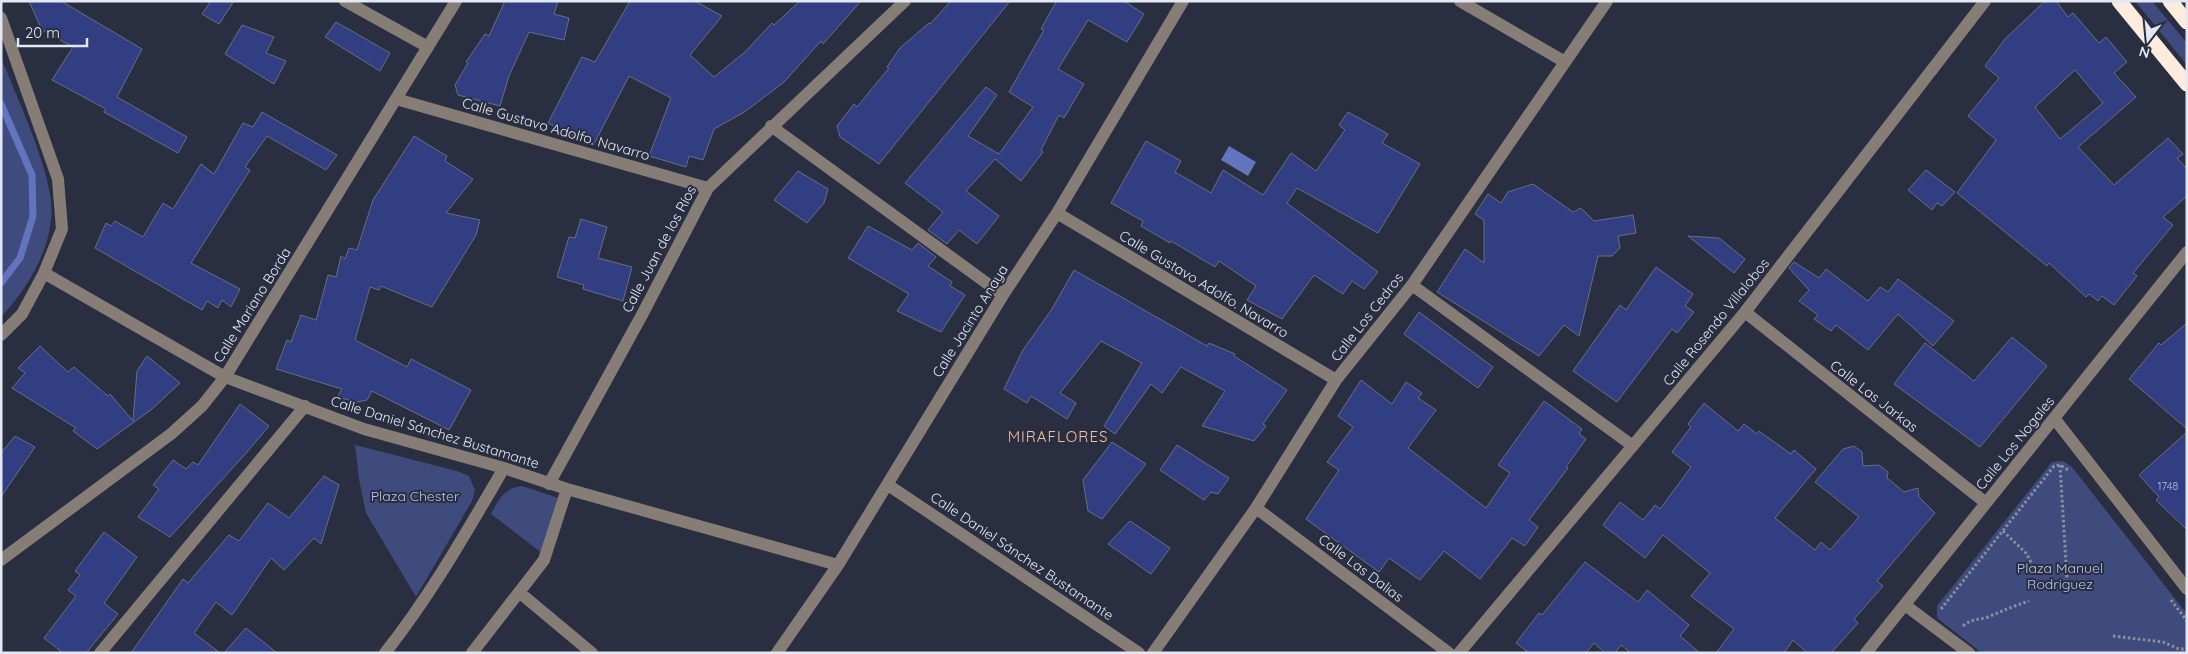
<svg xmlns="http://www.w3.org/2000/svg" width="2188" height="654" viewBox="0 0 2188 654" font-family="Quicksand,sans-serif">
<rect width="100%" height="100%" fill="#292e40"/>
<path fill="#3f4b7c" d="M2135,1H2152L2187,43V65Z
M1,57C16,97 57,180 51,220C47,257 25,291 1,317Z
M355,445L457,471L469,476L475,490L472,501L416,597L366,513L359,479Z
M2063,461L2072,467L2187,614V653H1982L1937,618V606L2052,462Z
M522,486L561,499L543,554L491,514C499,499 504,488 522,486Z"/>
<path fill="#6174bd" d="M1229,146L1256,162L1248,176L1221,160Z"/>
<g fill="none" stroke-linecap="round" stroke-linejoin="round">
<path stroke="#6174bd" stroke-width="7" d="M1,104L32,175L33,216L20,258L1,283"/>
</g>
<path fill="#313e82" stroke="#686e83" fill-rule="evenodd" d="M29,1H61L142,49L117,97L187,137L178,153L104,112L106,109L52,80L73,47L42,30Z
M211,1H234L219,24L202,14Z
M505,1H558L554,14L569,18L564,40L529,32L509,76L500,106L458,95L455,85L468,63L466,62L485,34L489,36Z
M630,1H695L722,16L690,55L714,77L745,52L772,23L774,25L800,1H861L823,44L821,41L784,82L746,111L714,129L703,160L689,156L686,167L649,156L671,98L629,76L593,146L548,123L582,57L595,62Z
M951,1H1010L879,164L840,137L837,126L854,104L857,107L889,68L887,67L900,48L929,23L930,24Z
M1054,1H1124L1144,14L1127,42L1088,20L1058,69L1084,84L1064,118L1059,115L1041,150L1043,152L1021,181L995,159L966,191L999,216L977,244L959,230L947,244L928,230L943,212L905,183L986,87L997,95L968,136L999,154L1033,107L1009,92L1044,30L1041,29L1056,2Z
M2045,1H2056L2068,17L2073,13L2099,43L2106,37L2127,62L2114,73L2136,97L2078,147L2114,185L2168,138L2183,154L2177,158L2187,169V196L2163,217L2173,225L2133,273L2137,276L2114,305L2102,296L2098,301L2089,294L2086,297L2049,263L2047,266L1957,193L1996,140L1968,116L1999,78L1985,66L2005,39ZM2075,70L2103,103L2060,139L2035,107Z
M336,22L390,53L380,71L325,37Z
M242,25L274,37L266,53L286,61L274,84L225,54Z
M262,112L337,155L326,170L267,136L245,167L250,170L191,263L240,289L231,307L222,300L218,308L207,301L202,310L95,248L106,223L111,226L115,221L143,237L163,203L173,209L201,164L214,174L243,123L253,127Z
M1348,112L1388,134L1382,143L1420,164L1378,233L1297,188L1287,203L1378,272L1364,289L1352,281L1343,294L1314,275L1282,319L1247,300L1256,286L1219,261L1215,267L1171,241L1170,243L1141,226L1143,221L1111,203L1146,141L1181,161L1175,172L1211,193L1223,170L1263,195L1291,153L1316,171L1345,130L1339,125Z
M414,136L447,156L445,161L473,179L446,213L480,220L476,235L432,307L381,286L379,290L370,287L355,340L407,367L411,359L471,390L449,430L372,391L367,400L357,402L337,397L342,389L276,369L287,340L291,342L301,315L316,320L328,275L336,277L341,256L345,259L349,248L357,250L373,200Z
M1926,170L1955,192L1942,206L1937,203L1932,210L1908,190Z
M798,171L828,189L824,203L807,223L774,200Z
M1533,184L1573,212L1581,208L1594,221L1633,215L1636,233L1618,236L1620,248L1612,256H1598L1579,336L1564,325L1539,356L1437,292L1465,249L1484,263V220L1475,214L1488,194L1501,203L1508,192Z
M581,219L607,227L598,258L632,267L623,301L583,289L584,285L557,277L569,237L575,238Z
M868,226L912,250L918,243L936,257L928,266L952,282L950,286L965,295L941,332L897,311L909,294L848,258Z
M1688,236L1719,238L1745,259L1734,273Z
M1794,262L1819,278L1826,269L1868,301L1880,287L1888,292L1898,279L1954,321L1933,346L1898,314L1868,350L1836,325L1831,331L1814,319L1818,315L1799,301L1809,290L1789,268Z
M1656,267L1693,294L1685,306L1694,312L1677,333L1672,329L1617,402L1573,371L1620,305L1626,310Z
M1074,270L1207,346L1209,343L1235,354L1234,356L1287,390L1263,424L1266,426L1254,441L1202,426L1225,391L1181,367L1162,393L1151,384L1115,434L1104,426L1142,363L1101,341L1060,393L1076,403L1067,419L1031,396L1027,403L1004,389L1023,350L1052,309Z
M1419,312L1493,367L1478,388L1404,334Z
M2187,323V429L2129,379L2159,343L2161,345Z
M2012,337L2047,366L1980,447L1894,384L1925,343L1974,381Z
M40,346L68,372L74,367L108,396L110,394L133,421L137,371L147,356L180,383L152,409L97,449L73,431L76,428L12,388L25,373L18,368Z
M1361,380L1392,404L1406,382L1422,393L1418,398L1436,410L1408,448L1486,508L1510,473L1498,465L1544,401L1582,429L1579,434L1586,439L1566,467L1568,468L1529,520L1538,527L1525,546L1512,538L1480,579L1444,551L1420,580L1389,558L1379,572L1306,519L1339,470L1327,462L1353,427L1338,416Z
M1704,403L1738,431L1744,424L1757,434L1759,431L1791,454L1794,450L1816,469L1775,518L1815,550L1821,542L1830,550L1859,517L1815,482L1843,449L1854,446L1862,452L1863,466L1879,465L1888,472L1887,478L1904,492L1918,488L1919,497L1935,513L1877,581L1883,586L1854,619L1858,623L1831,653H1807L1793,640L1784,653H1716L1734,629L1691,596L1710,573L1663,535L1645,558L1603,525L1620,502L1643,520L1655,505L1660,509L1691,467L1672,452L1691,427L1688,424Z
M240,404L269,426L247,452L170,537L138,517L159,489L153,485L173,460L186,469L193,462L198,465Z
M2187,432V530L2156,500L2159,497L2139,475Z
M15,436L35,447L1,497V453Z
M1112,442L1146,464L1102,519L1088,511L1083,480Z
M1177,445L1229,478L1218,494L1211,492L1204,500L1160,470Z
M324,476L339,485L321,544L314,538L284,570L271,558L232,615L216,602L194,633L220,653H131L183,579L188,583L229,535L239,541L268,503L289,518Z
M1130,521L1170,548L1151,574L1108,544Z
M104,532L137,557L104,603L118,614L86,653H63L44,638L76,596L68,590L80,575L75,571Z
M1585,562L1638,602L1647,590L1689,625L1680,636L1700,653H1631L1621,645L1615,653H1605L1594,643L1586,653H1529L1516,643L1539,613L1542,615Z
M246,628L277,653H224Z"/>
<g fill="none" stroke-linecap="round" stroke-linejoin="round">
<path stroke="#8a8f9d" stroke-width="3" stroke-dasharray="2.5 2.5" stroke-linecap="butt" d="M2060,465L2067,579
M2003,531L2027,554L2034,569
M2171,600L2187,621
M1941,609L2054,466L2060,465L2070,471
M1963,626C1971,619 1978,620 1988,617C2002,611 2014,606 2029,601
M2113,636L2163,642L2179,649H2187"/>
<path stroke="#867d77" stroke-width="12" d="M345,1L428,47
M1460,1L1565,62
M1,18L58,179L62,229L44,273L22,314L1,335
M396,99L708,188
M771,126L1003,295
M1057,213L1336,380
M44,273L225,377L364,429L504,468L567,489L838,565
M1412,285L1633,446
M1745,312L1986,503
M2054,418L2187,589
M549,484L643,313L708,188L905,1
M888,485L1139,653
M1256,508L1449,653
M1,560L171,434L202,406L225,377L456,1
M519,592L592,653
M1905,605L1969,653
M100,653L305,406
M385,653C431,595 467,531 504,468
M472,653L544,560L567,489
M777,653L838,565L1003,295L1057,213L1183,1
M1153,653L1256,508L1336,380L1412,285L1607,1
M1459,653L1745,312L1985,1
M1866,653L2187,252"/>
<path stroke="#fdebde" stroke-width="15" d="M2119,1L2187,84
M2170,1L2187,22"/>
</g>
<g text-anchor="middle" stroke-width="4" stroke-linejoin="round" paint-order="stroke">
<g font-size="11" fill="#b7bed7">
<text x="2168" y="490">1748</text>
</g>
<g font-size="14" fill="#e4e8f3" stroke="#292e40">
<text transform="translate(556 129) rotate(16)" y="5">Calle Gustavo Adolfo. Navarro</text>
<text transform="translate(659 249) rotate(-62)" y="5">Calle Juan de los Ríos</text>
<text transform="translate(1204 284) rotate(31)" y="5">Calle Gustavo Adolfo. Navarro</text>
<text transform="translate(252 305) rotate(-58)" y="5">Calle Mariano Borda</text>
<text transform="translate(1367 317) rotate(-52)" y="5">Calle Los Cedros</text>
<text transform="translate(970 321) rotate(-58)" y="5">Calle Jacinto Anaya</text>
<text transform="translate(1716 322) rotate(-51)" y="5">Calle Rosendo Villalobos</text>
<text transform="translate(1874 396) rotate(38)" y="5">Calle Las Jarkas</text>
<text transform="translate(435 432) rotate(17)" y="5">Calle Daniel Sánchez Bustamante</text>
<text transform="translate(2015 443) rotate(-51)" y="5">Calle Los Nogales</text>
<text transform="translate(1022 556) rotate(34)" y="5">Calle Daniel Sánchez Bustamante</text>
<text transform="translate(1361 568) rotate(37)" y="5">Calle Las Dalias</text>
</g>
<g font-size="14" fill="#bac6ef" stroke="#292e40">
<text x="415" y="501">Plaza Chester</text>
<text x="2060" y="573">Plaza Manuel<tspan x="2060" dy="16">Rodriguez</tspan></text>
</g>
<g font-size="15" letter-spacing="1" fill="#f7c19c" stroke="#292e40">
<text x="1058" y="442">MIRAFLORES</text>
</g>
</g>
<rect width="2188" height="654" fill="none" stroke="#e4e8f3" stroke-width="5"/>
<g transform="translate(2148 40) rotate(196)" stroke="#292e40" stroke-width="4" paint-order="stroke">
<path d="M0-4L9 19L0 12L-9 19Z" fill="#e4e8f3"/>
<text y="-8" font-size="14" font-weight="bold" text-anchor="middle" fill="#e4e8f3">N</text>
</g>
<path d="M18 38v8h69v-8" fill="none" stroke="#e4e8f3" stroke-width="2.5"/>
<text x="25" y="38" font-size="15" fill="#e4e8f3" stroke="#292e40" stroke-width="4" paint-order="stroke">20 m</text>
</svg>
